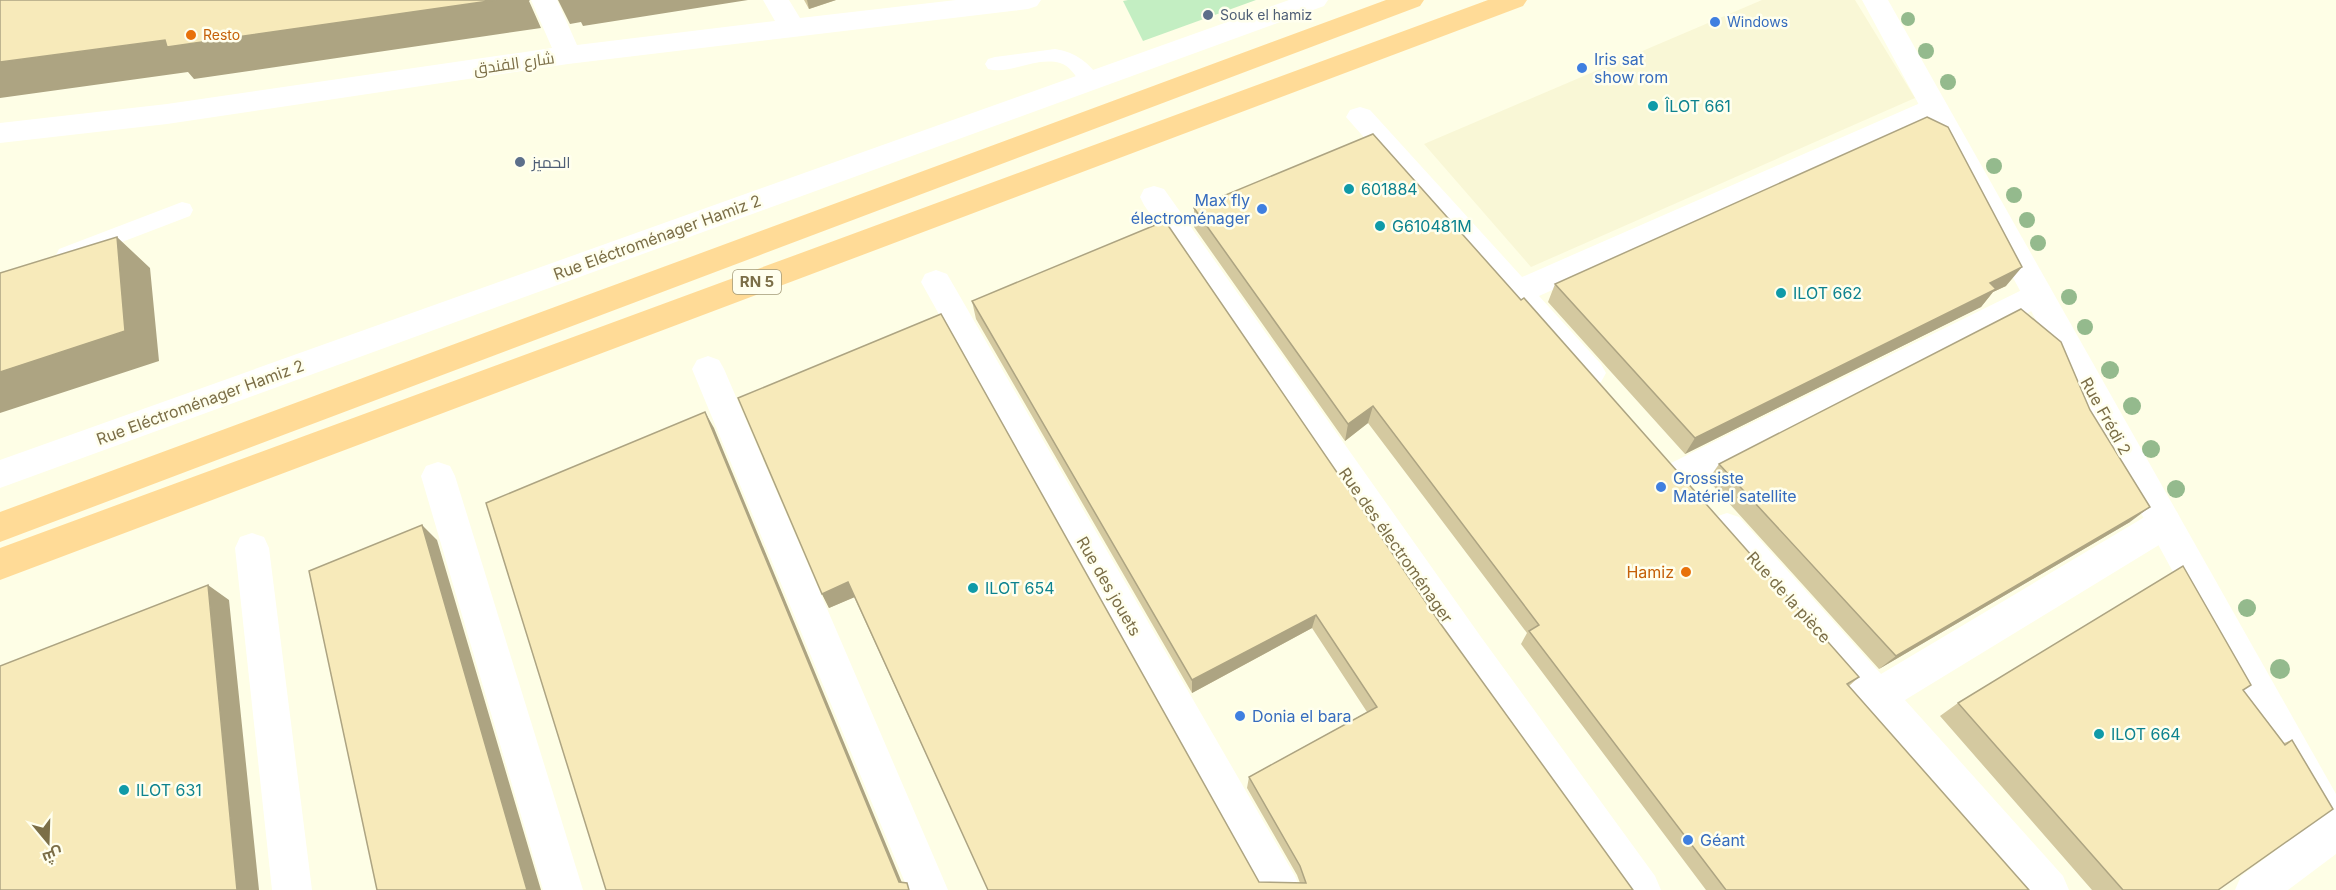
<svg xmlns="http://www.w3.org/2000/svg" width="2336" height="890" viewBox="0 0 2336 890" font-family="Inter,Cairo,sans-serif">
<rect width="100%" height="100%" fill="#fefee6"/>
<path fill="#f9f7d6" d="M1762,0H1855L1915,98L1531,267L1424,144Z"/>
<path fill="#c3eec2" d="M1128,0H1256L1143,41L1123,1Z"/>
<g fill="none" stroke-linecap="round" stroke-linejoin="round">
<path fill="#fff" fill-rule="evenodd" d="M1055,49C1076,52 1090,63 1101,81L1098,86C1078,92 1077,68 1060,63C1036,56 1011,75 988,69L985,64L988,59L995,57Z
M182,202L190,204L193,210L190,216L67,263L59,261L56,255L59,249Z"/>
<path fill="#fff" fill-rule="evenodd" d="M531,0H557L577,45L775,21L763,0H789L800,18L956,0H1041L1037,6L1028,9L568,64L167,124L0,143V123L167,104L552,48Z
M1289,0H1328L1324,6L0,488V460Z
M1934,97L1944,100L1948,107L1944,114L1539,296L1601,364L1606,373L1601,382L1590,386L1579,382L1346,117L1350,110L1360,107L1370,110L1522,277Z
M1154,186L1164,189L1481,637L1655,876L1661,890H1617L1455,661L1144,205L1140,197L1144,189Z
M936,270L947,274L1295,876L1301,890H1259L921,282L925,274Z
M2038,282L2049,286L2053,294L2049,302L1691,485L1679,489L1667,485L1662,475L1667,465Z
M708,356L719,360L724,369L948,890H908L692,369L697,360Z
M438,462L450,466L455,476L583,890H543L421,476L426,466Z
M2165,508L2177,512L2182,523L2177,534L1905,700L2063,876L2069,890H2022L1715,539L1710,528L1715,517L1727,513L1739,517L1881,674L2153,512Z
M252,533L264,537L269,548L312,890H272L235,548L240,537Z
M2335,811L2336,854L2288,890H2235L2241,876L2321,817Z"/>
<path fill="#fff" fill-rule="evenodd" d="M1862,0H1888L2336,794V852L2322,846Z"/>
<path fill="#ffdb97" fill-rule="evenodd" d="M1386,0H1424L1420,6L0,542V512Z
M1488,0H1527L1523,6L0,580V548Z"/>
</g>
<g fill="#94ba8d">
<circle cx="1908" cy="19" r="7"/>
<circle cx="1926" cy="51" r="8"/>
<circle cx="1948" cy="82" r="8"/>
<circle cx="1994" cy="166" r="8"/>
<circle cx="2014" cy="195" r="8"/>
<circle cx="2027" cy="220" r="8"/>
<circle cx="2038" cy="243" r="8"/>
<circle cx="2069" cy="297" r="8"/>
<circle cx="2085" cy="327" r="8"/>
<circle cx="2110" cy="370" r="9"/>
<circle cx="2132" cy="406" r="9"/>
<circle cx="2151" cy="449" r="9"/>
<circle cx="2176" cy="489" r="9"/>
<circle cx="2247" cy="608" r="9"/>
<circle cx="2280" cy="669" r="10"/>
</g>
<path fill="#d4c9a0" d="M804,0H836L809,9Z
M1194,208L1521,300L1859,677L1849,686L2029,890H1706L1521,644L1527,633L1368,423L1345,441L1194,227Z
M1555,284L2006,286L1993,292L1981,307L1685,454L1548,302Z
M972,301L1440,623L1633,890H988L854,597L829,608L822,594L738,398L1259,882L1300,883L1297,875L1247,788L1249,777L1367,712L1312,628L1192,693L976,319Z
M1719,464L2130,522L1879,669L1708,480Z
M2243,690L2284,743L2292,740L2218,890H2092L1940,716L1958,703Z"/>
<path fill="#ada482" d="M496,0H530L529,1L541,28L194,79L188,72L0,98V62L165,40Z
M558,0H748L583,26L581,22L570,24Z
M807,0H836L809,9Z
M117,237L150,268L159,361L0,413V372Z
M2022,267L2006,286L1993,292L1981,307L1685,454L1695,438L1990,283Z
M1373,406L1368,423L1345,441L1348,424Z
M705,412L714,428L905,890L899,882Z
M2150,507L2130,522L1879,669L1896,656Z
M422,525L437,540L541,890H527Z
M848,582L855,597L829,608L822,594Z
M208,585L229,600L259,890H237Z
M1316,615L1312,628L1192,693V680Z"/>
<path fill="#f7eaba" stroke="#ada482" stroke-width="1.5" d="M0,0H496L167,47L165,40L0,62Z
M1927,117L1948,127L2022,267L1990,283L1996,289L1695,438L1555,284Z
M1373,134L1521,300L1524,298L1859,677L1847,684L2029,890H1726L1529,631L1539,625L1373,406L1348,424L1194,208Z
M1165,221L1440,623L1633,890H988L848,582L822,594L738,398L941,314L1259,882L1306,883L1300,866L1249,777L1377,707L1316,615L1192,680L972,301Z
M117,237L125,331L0,372V273Z
M2021,309L2061,342L2090,410L2150,507L1896,656L1719,464Z
M705,412L899,882L907,883L909,890H606L486,503Z
M422,525L527,890H377L309,571Z
M2183,566L2251,685L2243,690L2285,745L2292,740L2333,809L2218,890H2123L1958,703Z
M208,585L237,890H0V666Z"/>
<g fill="#5c6f8a" stroke="#ffe" stroke-width="2">
<circle cx="1208" cy="15" r="6"/>
<circle cx="520" cy="162" r="6"/>
</g>
<g fill="#3f7fe0" stroke="#ffe" stroke-width="2">
<circle cx="1715" cy="22" r="6"/>
<circle cx="1582" cy="68" r="6"/>
<circle cx="1262" cy="209" r="6"/>
<circle cx="1661" cy="487" r="6"/>
<circle cx="1240" cy="716" r="6"/>
<circle cx="1688" cy="840" r="6"/>
</g>
<g fill="#e8710a" stroke="#ffe" stroke-width="2">
<circle cx="191" cy="35" r="6"/>
<circle cx="1686" cy="572" r="6"/>
</g>
<g fill="#0f9aa8" stroke="#ffe" stroke-width="2">
<circle cx="1653" cy="106" r="6"/>
<circle cx="1349" cy="189" r="6"/>
<circle cx="1380" cy="226" r="6"/>
<circle cx="1781" cy="293" r="6"/>
<circle cx="973" cy="588" r="6"/>
<circle cx="2099" cy="734" r="6"/>
<circle cx="124" cy="790" r="6"/>
</g>
<g text-anchor="middle" stroke-width="5" stroke-linejoin="round" paint-order="stroke">
<g font-size="14" fill="#4e5e75" stroke="#ffe" text-anchor="start">
<text x="1220" y="20">Souk el hamiz</text>
</g>
<g font-size="14" fill="#366cbe" stroke="#ffe" text-anchor="start">
<text x="1727" y="27">Windows</text>
</g>
<g font-size="14" fill="#c56008" stroke="#ffe" text-anchor="start">
<text x="203" y="40">Resto</text>
</g>
<rect fill="#ffe" stroke="#a39a79" stroke-width="1.5" x="733" y="270" width="48" height="24" rx="4.5"/>
<g font-size="15" font-weight="bold" fill="#7b6e47">
<text x="757" y="287">RN 5</text>
</g>
<g font-size="16" fill="#366cbe" stroke="#ffe" text-anchor="start">
<text x="1594" y="65">Iris sat<tspan x="1594" dy="18">show rom</tspan></text>
<text x="1250" y="206" text-anchor="end">Max fly<tspan x="1250" dy="18">électroménager</tspan></text>
<text x="1673" y="484">Grossiste<tspan x="1673" dy="18">Matériel satellite</tspan></text>
<text x="1252" y="722">Donia el bara</text>
<text x="1700" y="846">Géant</text>
</g>
<g font-size="16" fill="#7b6e47" stroke="#ffe">
<text transform="translate(514 63) rotate(-8)" y="6">شارع الفندق</text>
<text transform="translate(657 237) rotate(-20)" y="6">Rue Eléctroménager Hamiz 2</text>
<text transform="translate(200 402) rotate(-20)" y="6">Rue Eléctroménager Hamiz 2</text>
<text transform="translate(2106 416) rotate(61)" y="6">Rue Frédi 2</text>
<text transform="translate(1396 545) rotate(55)" y="6">Rue des électroménager</text>
<text transform="translate(1109 586) rotate(60)" y="6">Rue des jouets</text>
<text transform="translate(1789 597) rotate(48)" y="6">Rue de la pièce</text>
</g>
<g font-size="16" fill="#0d838f" stroke="#ffe" text-anchor="start">
<text x="1665" y="112">ÎLOT 661</text>
<text x="1361" y="195">601884</text>
<text x="1392" y="232">G610481M</text>
<text x="1793" y="299">ILOT 662</text>
<text x="985" y="594">ILOT 654</text>
<text x="2111" y="740">ILOT 664</text>
<text x="136" y="796">ILOT 631</text>
</g>
<g font-size="16" fill="#4e5e75" stroke="#ffe" text-anchor="start">
<text x="532" y="168">الحميز</text>
</g>
<g font-size="16" fill="#c56008" stroke="#ffe" text-anchor="end">
<text x="1674" y="578">Hamiz</text>
</g>
</g>
<g transform="translate(48 842) rotate(161)" stroke="#ffffee" stroke-width="4.5" paint-order="stroke">
<path d="M0-4.5L10 22L0 15L-10 22Z" fill="#7b6e47"/>
<text y="-9" font-size="16" font-weight="bold" text-anchor="middle" fill="#7b6e47">ش</text>
</g>
</svg>
